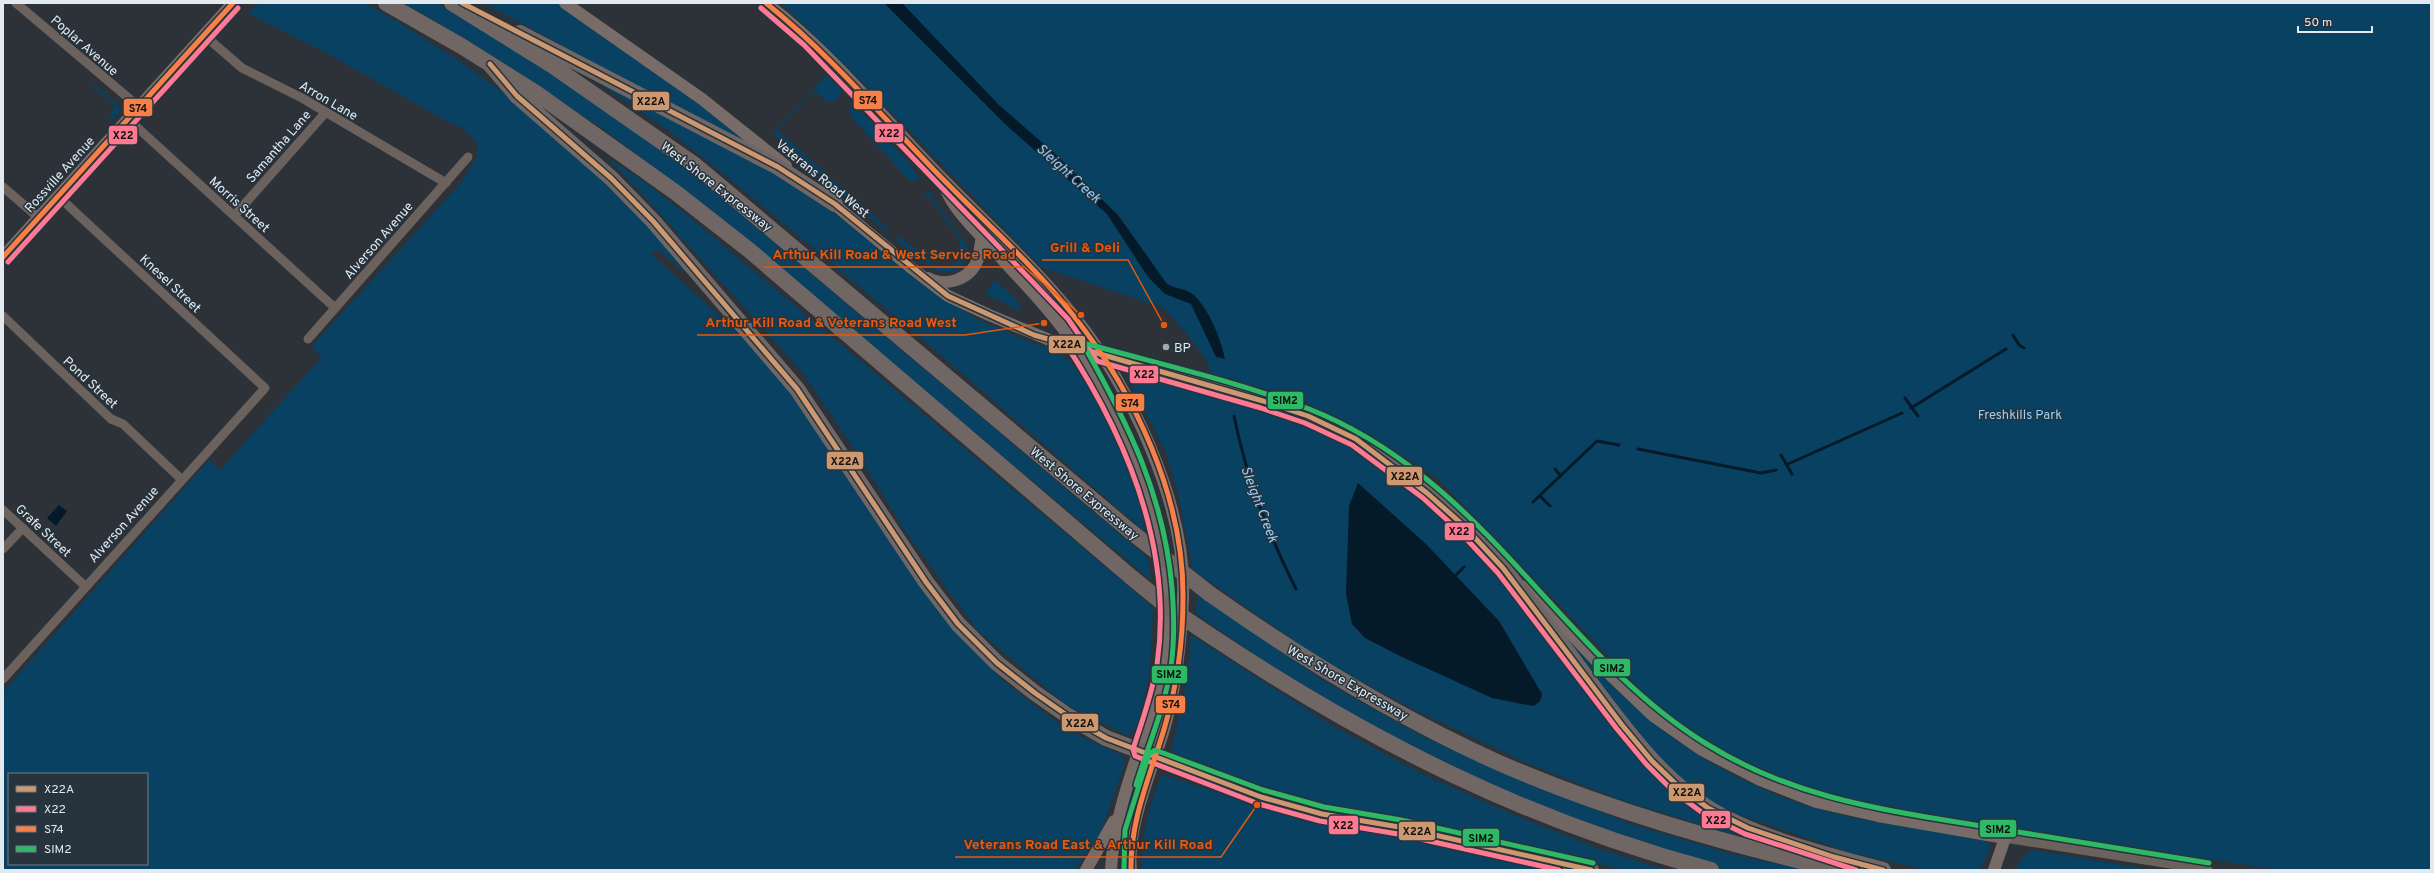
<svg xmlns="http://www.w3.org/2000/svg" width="2434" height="873" viewBox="0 0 2434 873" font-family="Overpass,sans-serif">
<rect width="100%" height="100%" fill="#2c3238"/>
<path fill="#084161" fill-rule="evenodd" d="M260,3H365L400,23L461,62L529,112L597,171L695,273L685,272L658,250L651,254L769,361L808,413L927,595L964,642L1008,685L1063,727L1125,757L1123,760L1125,763L1101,832L1075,870H3V692L209,460L220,470L322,357L312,346L461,183L477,156V142L461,127L454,125L330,55L247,13ZM9,774H147V864H9Z
M403,3H437L515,50L614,116L694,175L1148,558L1151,580L690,195L603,129L462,37Z
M484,3H556L600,30L754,146L751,149Z
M781,3H2431V870H2280L1988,825L1835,797L1747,764L1687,728L1651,700L1437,478L1371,435L1292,396L1211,375L1208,363L1194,343L1164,308L1041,267L866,86Z
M573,65L776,174L842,219L920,283L975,318L1030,342L1061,352L1066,360H1070C1095,397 1123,446 1136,489C1139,503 1142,518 1145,532L927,343L747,193L672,133Z
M826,75L842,91L836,101L827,102L814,90L778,131L887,227L886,229L894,238L773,134Z
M91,82L119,106L120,111L101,132L111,119L110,114L115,106L91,85Z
M854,104L904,157L920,178L915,182H911L851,117L849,110Z
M604,156L638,177L693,220L1153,607L1150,670L1138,724L1128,736L1064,703L977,630L907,534L858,455L803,373L635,186Z
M928,190L968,247C972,267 950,277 934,269L896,240L899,236L936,266L948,268L957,261L960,240L930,198L925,195V193Z
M995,280C1002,287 1022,301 1021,311L985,294Z
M1128,371L1168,381L1336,436L1418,491L1474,546L1537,620L1653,767L1746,832L1745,836L1731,834L1621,800L1527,763L1413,709L1323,661L1193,570L1178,493L1165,450L1127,378Z
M1197,594L1326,682L1422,736L1529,783L1631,824L1735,855L1807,870H1727L1627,838L1523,801L1412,750L1314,696L1196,614Z
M1191,635L1331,725L1420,773L1509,813L1599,849L1666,870H1626L1317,802L1170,757L1187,679Z
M1566,635C1588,658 1610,683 1633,705C1676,747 1748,787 1805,805C1862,823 1924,829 1983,839L1990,844V850L1980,870H1927L1852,853L1737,814L1696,795L1664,767L1564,638Z
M1164,775L1262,807L1264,804L1574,870H1142C1140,836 1149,807 1161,776Z
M1131,792L1137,794L1129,819L1125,847L1119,846L1123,819Z
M2033,850L2152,870H2016L2021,858Z"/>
<path fill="#051a29" d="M884,3H902L998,104L1053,152L1118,215L1167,284C1175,289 1184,288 1191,293C1207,304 1222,341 1225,359L1216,357L1191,304L1165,294L1148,277L1107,214L1006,125Z
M1358,483L1426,544L1499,621L1542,694C1541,701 1539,703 1533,706L1492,698L1400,656L1365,638L1352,624L1346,594L1349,506Z
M59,505L67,511L56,526L47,518Z"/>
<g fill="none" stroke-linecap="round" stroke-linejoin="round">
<path stroke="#051a29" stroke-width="3" d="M2013,335L2019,345L2024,348
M1905,398L1918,416
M1911,408L2006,349
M1234,416C1246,476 1268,534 1296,589
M1638,449L1761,473L1776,470
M1781,455L1792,474
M1788,464L1902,413
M1555,469L1561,476
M1540,496L1550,506
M1533,502L1597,441L1619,445
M1456,575L1464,567"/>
<path stroke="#6b625e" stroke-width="9" d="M16,3L138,106
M204,35L242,68L302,98L446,183
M128,119L335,308
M3,187L39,218
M234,216L326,112
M3,316L111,419L123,424L181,479
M308,339L468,157
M3,510L85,586
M3,549L23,528
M3,679L265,388L59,197
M2005,838L2208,870"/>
<path stroke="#786c68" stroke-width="12" d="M565,3L702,99L786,166
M766,3C829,51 880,114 934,170C980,218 1031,263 1073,315C1130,386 1187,506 1183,598C1181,641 1177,684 1165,726C1153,768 1126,827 1131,870
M943,182C951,208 973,227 990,246C1020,279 1052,311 1077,348C1129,425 1162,509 1166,602C1167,627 1168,653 1162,678C1145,742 1114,804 1111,870
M829,200L910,267L948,296L989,315L1057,343L1263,401L1308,416L1363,444
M3,257L233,3
M928,278C946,288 971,279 978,259C980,252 980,244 982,237
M1526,586L1604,669L1652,715L1702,750L1760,780L1816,802L1878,816L2005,838L1994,870
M1086,870L1114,821"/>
<path stroke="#706765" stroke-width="16" d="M386,3L463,47L536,93L675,192L749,250L1131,577
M452,3L553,66L695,165L1130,531
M520,33L778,167L835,204
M490,64L517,96L611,178L653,221L797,389L926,582L958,624L997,663L1035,693L1068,716L1106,738L1261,797L1322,814L1399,827L1591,870
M1356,439C1409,477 1462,517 1503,568C1537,610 1569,654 1601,697C1632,738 1664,780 1708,808C1756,838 1827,855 1883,870
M1210,594C1301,658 1395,716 1497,762C1606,810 1721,842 1837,870
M1211,636C1369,741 1527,821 1711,870"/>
<path stroke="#706765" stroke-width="16" d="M1130,531L1210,594
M1131,577L1169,608L1211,636"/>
<g stroke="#27333d" stroke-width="8">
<path id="bus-1" d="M462,3L778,167L835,204L948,296L1034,335L1263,401L1308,416L1356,439L1427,493L1463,525L1503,568L1622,725L1652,761L1678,786L1708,808L1748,828L1834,857L1883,870
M490,64L517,96L611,178L653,221L797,389L926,582L958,624L997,663L1035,693L1068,716L1106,738L1261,797L1322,814L1399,827L1591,870"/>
</g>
<g stroke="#27333d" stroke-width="8">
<path id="bus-2" d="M761,8L804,45L1026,275L1068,319L1097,361L1261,408L1305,423L1352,445L1423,498L1458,530L1498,573L1617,729L1647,765L1673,791L1704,814L1745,834L1856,870
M8,262L238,8
M1063,340C1126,435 1174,547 1157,665C1152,694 1142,722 1133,749L1135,756L1259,804L1320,821L1398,834L1559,870"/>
</g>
<g stroke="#27333d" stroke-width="8">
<path id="bus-3" d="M766,3C828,53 879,113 934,170C980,218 1031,262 1073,315C1135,393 1184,497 1183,598C1183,641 1177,685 1165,726C1151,774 1130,819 1131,870
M3,257L233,3"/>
</g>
<g stroke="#27333d" stroke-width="8">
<path id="bus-4" d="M1080,342C1155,363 1236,381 1309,409C1350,425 1390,450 1425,478C1525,558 1595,675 1705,743C1794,799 1885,810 1987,827C2061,839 2135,851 2209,863
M1084,346C1129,425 1164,496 1172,588C1174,614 1175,640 1171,666C1165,707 1148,746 1136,785
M1124,870L1125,830L1149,754L1155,750L1263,790L1324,807L1401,820L1593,863"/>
</g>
<use href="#bus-1" stroke="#cd976f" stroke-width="5"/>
<use href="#bus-2" stroke="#fe7a93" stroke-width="5"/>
<use href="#bus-3" stroke="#f78048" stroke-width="5"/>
<use href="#bus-4" stroke="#2db966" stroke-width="5"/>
</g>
<circle fill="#a2aab0" stroke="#27333d" stroke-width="1.5" cx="1166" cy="347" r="4"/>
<g text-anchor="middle" stroke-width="3" stroke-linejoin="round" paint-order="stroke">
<g font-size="13" fill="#e2eaf0" stroke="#27333d">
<text transform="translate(85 45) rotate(41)" y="5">Poplar Avenue</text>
<text transform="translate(329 100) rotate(30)" y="5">Arron Lane</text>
<text transform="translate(278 146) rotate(-49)" y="5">Samantha Lane</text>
<text transform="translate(59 174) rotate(-48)" y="5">Rossville Avenue</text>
<text transform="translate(823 178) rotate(39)" y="5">Veterans Road West</text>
<text transform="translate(717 186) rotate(38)" y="5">West Shore Expressway</text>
<text transform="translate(240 204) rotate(42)" y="5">Morris Street</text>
<text transform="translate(378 240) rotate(-49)" y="5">Alverson Avenue</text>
<text transform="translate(171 283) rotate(43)" y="5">Knesel Street</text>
<text transform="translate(91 382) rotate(43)" y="5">Pond Street</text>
<text transform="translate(1085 493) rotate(40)" y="5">West Shore Expressway</text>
<text transform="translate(123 524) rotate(-48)" y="5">Alverson Avenue</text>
<text transform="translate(44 530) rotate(43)" y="5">Grafe Street</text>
<text transform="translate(1348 682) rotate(30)" y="5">West Shore Expressway</text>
</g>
<g font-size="13" fill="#e2eaf0" stroke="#27333d" text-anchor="start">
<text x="1174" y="352">BP</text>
</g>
<g font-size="13" fill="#96cff9" stroke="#27333d">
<text x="2020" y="419">Freshkills Park</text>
</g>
<g font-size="14" font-style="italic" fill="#93ccf7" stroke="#27333d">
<text transform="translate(1069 173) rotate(42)" y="5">Sleight Creek</text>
<text transform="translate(1260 504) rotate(69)" y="5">Sleight Creek</text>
</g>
</g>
<path fill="none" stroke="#e8590c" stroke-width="1.5" d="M1164 325L1128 260H1042M1081 315L1024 267H764M1044 323L965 335H697M1257 805L1221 857H955"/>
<g fill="#e8590c" stroke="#27333d" stroke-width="1.5">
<circle cx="1164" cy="325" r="4"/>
<circle cx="1081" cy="315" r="4"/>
<circle cx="1044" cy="323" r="4"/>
<circle cx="1257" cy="805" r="4"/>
</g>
<g font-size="14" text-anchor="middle" font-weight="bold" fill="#e8590c" stroke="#27333d" stroke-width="3" stroke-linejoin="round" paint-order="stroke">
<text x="1085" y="252">Grill &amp; Deli</text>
<text x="894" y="259">Arthur Kill Road &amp; West Service Road</text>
<text x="831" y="327">Arthur Kill Road &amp; Veterans Road West</text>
<text x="1088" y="849">Veterans Road East &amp; Arthur Kill Road</text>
</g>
<g stroke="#27333d" stroke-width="1.5">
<rect x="853" y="90" width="30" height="20" rx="4" fill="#f78048"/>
<rect x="632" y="91" width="38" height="20" rx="4" fill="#cd976f"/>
<rect x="123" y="98" width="30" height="19" rx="4" fill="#f78048"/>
<rect x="874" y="123" width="30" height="20" rx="4" fill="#fe7a93"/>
<rect x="108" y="125" width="30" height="20" rx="4" fill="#fe7a93"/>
<rect x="1048" y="335" width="38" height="19" rx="4" fill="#cd976f"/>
<rect x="1129" y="365" width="30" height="19" rx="4" fill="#fe7a93"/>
<rect x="1267" y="391" width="37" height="19" rx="4" fill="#2db966"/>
<rect x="1115" y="393" width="30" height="19" rx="4" fill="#f78048"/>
<rect x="826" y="451" width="38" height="19" rx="4" fill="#cd976f"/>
<rect x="1386" y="466" width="37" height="20" rx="4" fill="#cd976f"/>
<rect x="1444" y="522" width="31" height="19" rx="4" fill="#fe7a93"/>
<rect x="1593" y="658" width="38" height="19" rx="4" fill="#2db966"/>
<rect x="1151" y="665" width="37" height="19" rx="4" fill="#2db966"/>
<rect x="1155" y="695" width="31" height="19" rx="4" fill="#f78048"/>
<rect x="1061" y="713" width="38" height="19" rx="4" fill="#cd976f"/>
<rect x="1668" y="783" width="37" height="19" rx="4" fill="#cd976f"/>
<rect x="1701" y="810" width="30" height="19" rx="4" fill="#fe7a93"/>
<rect x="1328" y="815" width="31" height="20" rx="4" fill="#fe7a93"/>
<rect x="1979" y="819" width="38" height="19" rx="4" fill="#2db966"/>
<rect x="1398" y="821" width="38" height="20" rx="4" fill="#cd976f"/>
<rect x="1462" y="828" width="38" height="19" rx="4" fill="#2db966"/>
</g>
<g font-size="11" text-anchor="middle" font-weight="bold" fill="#111">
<text x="868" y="104">S74</text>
<text x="651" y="105">X22A</text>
<text x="138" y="112">S74</text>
<text x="889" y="137">X22</text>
<text x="123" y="139">X22</text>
<text x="1067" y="348">X22A</text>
<text x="1144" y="378">X22</text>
<text x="1285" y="404">SIM2</text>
<text x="1130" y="407">S74</text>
<text x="845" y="465">X22A</text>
<text x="1405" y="480">X22A</text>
<text x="1459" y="535">X22</text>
<text x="1612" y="672">SIM2</text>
<text x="1169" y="678">SIM2</text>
<text x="1171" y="708">S74</text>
<text x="1080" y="727">X22A</text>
<text x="1687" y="796">X22A</text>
<text x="1716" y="824">X22</text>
<text x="1343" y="829">X22</text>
<text x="1998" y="833">SIM2</text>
<text x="1417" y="835">X22A</text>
<text x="1481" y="842">SIM2</text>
</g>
<rect width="2434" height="873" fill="none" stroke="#e2eaf0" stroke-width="8"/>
<rect x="8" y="773" width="140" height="92" fill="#27333d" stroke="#727c85"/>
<rect x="16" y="786" width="20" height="6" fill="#cd976f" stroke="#727c85"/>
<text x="44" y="793" font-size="12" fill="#e2eaf0">X22A</text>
<rect x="16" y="806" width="20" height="6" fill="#fe7a93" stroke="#727c85"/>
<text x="44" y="813" font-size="12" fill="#e2eaf0">X22</text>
<rect x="16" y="826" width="20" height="6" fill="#f78048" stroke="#727c85"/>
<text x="44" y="833" font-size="12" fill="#e2eaf0">S74</text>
<rect x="16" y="846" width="20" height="6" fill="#2db966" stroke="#727c85"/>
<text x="44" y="853" font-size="12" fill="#e2eaf0">SIM2</text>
<path d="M2298 26v6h74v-6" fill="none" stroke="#e2eaf0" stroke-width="2"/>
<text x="2304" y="26" font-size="12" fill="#e2eaf0" stroke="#27333d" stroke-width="3" paint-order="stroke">50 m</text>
</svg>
